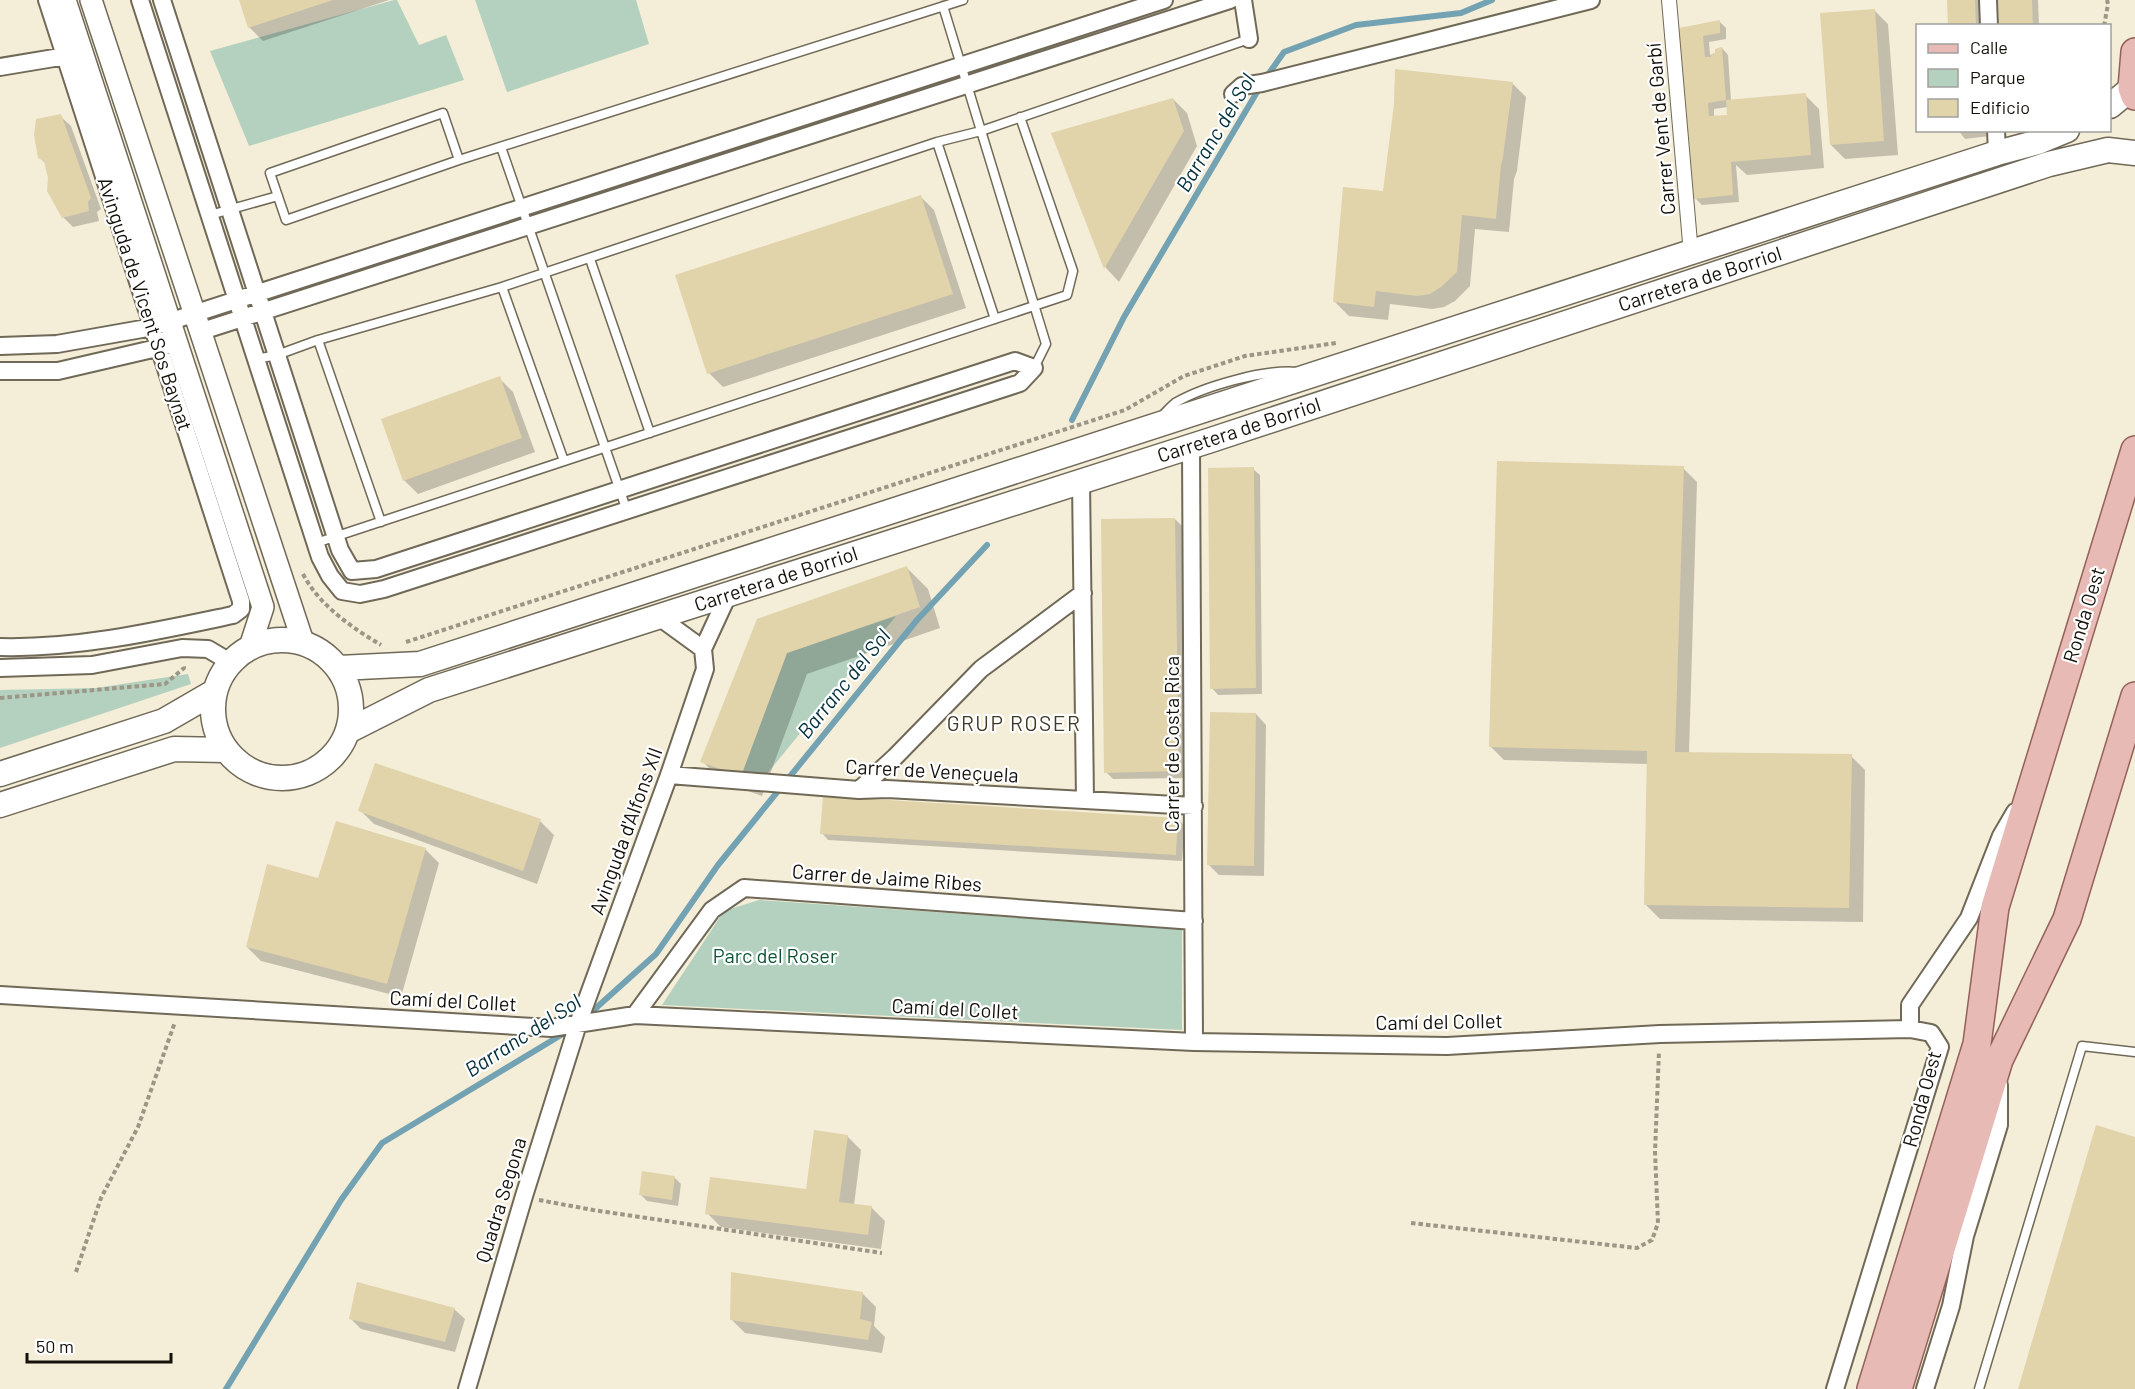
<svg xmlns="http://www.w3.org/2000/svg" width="2135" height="1389" viewBox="0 0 2135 1389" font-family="Barlow,sans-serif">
<rect width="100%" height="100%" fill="#f4edd8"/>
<path fill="#b4d1bf" d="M394,0H397L419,45L446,35L464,80L249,146L210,51Z
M475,0H636L649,44L507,92Z
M896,616L766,775L741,776L787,653Z
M188,674L191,684L0,748V690L96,688Z
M759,900L1182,929V1030L662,1005L724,911Z"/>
<path fill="#0003" fill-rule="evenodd" d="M240,0H389L263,41L249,27Z
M1948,0H1979L1981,2L1982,26H1950Z
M2000,0H2038L2039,26H2001Z
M1874,10L1888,24L1898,155L1845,159L1831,145Z
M1720,22L1726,28V39L1709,42L1710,55H1717L1722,48L1728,55L1731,101L1805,95L1819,109L1824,168L1747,175L1736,165L1739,202L1702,205L1696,199L1680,29ZM1728,107L1729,117L1714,118V109Z
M1512,83L1526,97L1517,171L1514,179L1509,232L1475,229L1470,286L1455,301L1444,307L1432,309L1390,304L1388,320L1349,316L1335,302L1384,193Z
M1173,99L1187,113L1197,146L1119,282L1106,268L1053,134Z
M60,116L71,126L101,209L97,212L99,221L73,227L63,217L47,165L39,157Z
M1958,130H1989L1990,136L1965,139Z
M920,196L934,210L966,308L723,387L709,373Z
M499,378L513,392L535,452L418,494L404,480Z
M1683,468L1697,482L1689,754L1851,756L1865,770L1863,922L1660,919L1646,905L1648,764L1504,760L1490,746Z
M1253,469L1260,475L1262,694L1218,695L1212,688Z
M1175,519L1182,526L1185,778L1113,779L1106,772Z
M907,568L928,589L940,628L807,674L762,796L723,782L702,761L758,621Z
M1256,714L1266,725L1264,876L1219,875L1209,865Z
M360,810L540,821L554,835L537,884L374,824Z
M1178,819L1185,826L1182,861L828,840L822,833Z
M425,849L439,863L401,997L261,961L247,947L320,879Z
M847,1136L861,1150L854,1205L871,1207L885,1221L881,1249L721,1227L707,1213L807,1191Z
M674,1177L681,1184L678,1206L647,1201L640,1194Z
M862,1293L876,1307L874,1326L885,1337L882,1353L745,1333L731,1319Z
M454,1309L465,1319L455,1352L361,1329L350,1318Z"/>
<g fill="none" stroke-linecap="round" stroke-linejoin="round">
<path stroke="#73a2b2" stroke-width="6" d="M1265,79L1284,52L1356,25L1461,13L1492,0
M1072,420L1124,317L1260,87
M586,1017L656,954L718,865L917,620L987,545
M226,1389L341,1200L382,1143L566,1032"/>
</g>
<path fill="#e1d3aa" d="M239,0H333L248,28Z
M1947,0H1975L1976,26H1948Z
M1998,0H2032L2033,26H1999Z
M1875,9L1884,141L1830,145L1820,13Z
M1720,20V33L1703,36L1705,57H1711V54L1715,53V49L1722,47L1726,100L1708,103L1709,116L1727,115L1726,100L1806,93L1811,155L1731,162L1733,195L1694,199L1679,28Z
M1395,69L1513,82L1503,157L1501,165L1496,219L1462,215L1457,272L1441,287L1430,294L1417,296L1376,291L1374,307L1333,302L1343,187L1383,191L1394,104Z
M1173,98L1184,131L1104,269L1051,133Z
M61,114L91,198L88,202L89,211L62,218L47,191L48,178L44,161L38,158L34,135L36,119Z
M921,195L953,294L707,374L675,275Z
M500,376L522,438L403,481L381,419Z
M1497,461L1684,466L1675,752L1852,754L1849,908L1644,905L1647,751L1489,747Z
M1254,467L1256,688L1210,689L1208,468Z
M1175,518L1179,771L1104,773L1101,519Z
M907,566L920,607L787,653L741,776L700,762L757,619Z
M1210,712L1256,713L1254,866L1207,865Z
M375,763L541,819L523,871L358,811Z
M823,796L1178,818L1176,855L820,834Z
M336,821L426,848L387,984L246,947L267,864L318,878Z
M2096,1125L2135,1137V1389H2018Z
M814,1130L848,1135L839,1202L872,1206L868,1235L705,1214L710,1177L806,1189Z
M642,1171L675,1176L672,1200L639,1195Z
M731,1272L863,1292L860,1319L872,1322L868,1340L730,1320Z
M357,1282L455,1308L445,1342L349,1319Z"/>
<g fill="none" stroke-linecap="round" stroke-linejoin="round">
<g stroke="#706957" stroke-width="11">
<path id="service" d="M943,6L1046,344L1034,368
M443,113L459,160L286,220L270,173Z
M937,142L995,319
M501,147L627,511
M459,160L963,0
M210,215L278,196
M590,259L650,433
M502,287L564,461
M318,340L381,522
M256,359L277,355L318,340L502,287L937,142L981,131L1249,39
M1162,416C1166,412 1170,407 1175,403C1204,386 1265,369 1297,372
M316,543L1067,295L1073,271L1020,117
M1979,1389L2082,1046L2135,1052"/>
</g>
<g stroke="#706957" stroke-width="16">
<path id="pedestrian" d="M1669,0L1691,254"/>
</g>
<g stroke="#706957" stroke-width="20">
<path id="minor" d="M140,0L320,557L330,576L342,591L360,594L384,589L1020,383L1034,368L1015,361L376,569L352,571L340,550L162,0
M1243,0L1249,39
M1988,0L1989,26
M0,67L66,56
M1233,94L1242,86L1262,83L1591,0
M1996,130L1997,153
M199,332L1230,0
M0,346L57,344L153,327L1164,0
M0,371H58L170,345
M1191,447L1194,1042
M1081,481L1085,800
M659,617L703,649
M0,647C78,649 157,631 233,615L241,609V601L47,0
M0,668L92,665L182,648L208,649L230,662
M669,775L859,790L887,789L1194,806
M859,790L895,757L981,669L1083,593
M0,995L551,1028L635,1015L1194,1042L1447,1046L1660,1034L1910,1029
M635,1015L712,910L744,888L1194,921
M467,1389L524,1196L578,1024L669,775L705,669L703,649L728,595
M1835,1389L1940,1047L1931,1033L1910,1029V1005L1969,918L2001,836L2015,812
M1925,1389L1951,1306L1965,1236L1999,1125V1085"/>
</g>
<g stroke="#706957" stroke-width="24">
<path id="tertiary" d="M65,0L263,607L250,647
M91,0L303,642"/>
</g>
<g stroke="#706957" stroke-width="27">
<path id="secondary" d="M2110,106L2132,88
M213 709a69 69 0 1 1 138 0a69 69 0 1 1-138 0Z
M339,668L420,664L1997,153L2038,142L2067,130
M348,731L429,690L1211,440L2049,164L2108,150L2135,153
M0,774L164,721L214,692
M0,805L174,749L225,750"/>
</g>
<g stroke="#946159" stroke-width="30">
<path id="primary" d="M2135,52L2132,88L2135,96
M1871,1389L1977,1044L1995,907L2135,450
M1898,1389L1999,1060L2067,919L2135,696"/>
</g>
<path stroke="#9b9686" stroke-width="4" stroke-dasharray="4.5 3" stroke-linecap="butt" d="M2104,26L2108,4L2107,0
M303,574C319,605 351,627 381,645
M406,642L1125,410L1184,376L1245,356L1336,343
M0,698L165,684L184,668L183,664
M539,1200L593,1210L882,1253
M1411,1223L1637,1248L1652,1240L1658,1223L1655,1152L1659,1051
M76,1272L101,1198L138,1127L175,1022"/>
<use href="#service" stroke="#fff" stroke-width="8"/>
<use href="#pedestrian" stroke="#fff" stroke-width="14"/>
<use href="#minor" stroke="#fff" stroke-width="16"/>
<use href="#tertiary" stroke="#fff" stroke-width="21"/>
<use href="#secondary" stroke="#fff" stroke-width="24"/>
<use href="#primary" stroke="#e8bab5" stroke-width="27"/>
</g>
<g text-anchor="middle" stroke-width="4.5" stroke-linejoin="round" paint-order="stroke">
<g font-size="20" fill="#14110a" stroke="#fff">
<text transform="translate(1661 129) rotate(-95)" y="7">Carrer Vent de Garbí</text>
<text transform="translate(1700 279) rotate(-18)" y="7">Carretera de Borriol</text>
<text transform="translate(145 304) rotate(72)" y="7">Avinguda de Vicent Sos Baynat</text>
<text transform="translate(1239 430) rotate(-18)" y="7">Carretera de Borriol</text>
<text transform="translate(776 579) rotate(-18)" y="7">Carretera de Borriol</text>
<text transform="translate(2084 615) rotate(-73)" y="7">Ronda Oest</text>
<text transform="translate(1172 744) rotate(-90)" y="7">Carrer de Costa Rica</text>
<text transform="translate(932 771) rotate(3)" y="7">Carrer de Veneçuela</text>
<text transform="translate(626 831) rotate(-70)" y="7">Avinguda d'Alfons XII</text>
<text transform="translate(887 878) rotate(4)" y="7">Carrer de Jaime Ribes</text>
<text transform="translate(453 1001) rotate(3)" y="7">Camí del Collet</text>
<text transform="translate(955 1009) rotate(3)" y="7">Camí del Collet</text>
<text transform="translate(1439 1022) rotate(-1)" y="7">Camí del Collet</text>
<text transform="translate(1922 1099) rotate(-75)" y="7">Ronda Oest</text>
<text transform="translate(501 1200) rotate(-73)" y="7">Quadra Segona</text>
</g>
<g font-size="20" fill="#0b5334" stroke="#fff">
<text x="775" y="963">Parc del Roser</text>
</g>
<g font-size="21" font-style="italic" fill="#002f3b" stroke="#fff">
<text transform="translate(1216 133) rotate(-59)" y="7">Barranc del Sol</text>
<text transform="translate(844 684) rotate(-51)" y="7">Barranc del Sol</text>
<text transform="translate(523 1036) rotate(-33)" y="7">Barranc del Sol</text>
</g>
<g font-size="21" letter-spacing="1.5" fill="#403a29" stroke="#fff">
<text x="1014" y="731">GRUP ROSER</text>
</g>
</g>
<rect x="1916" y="24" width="195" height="108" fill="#ffffff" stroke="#a1a09d" stroke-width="1.5"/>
<rect x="1928" y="44" width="30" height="9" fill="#e8bab5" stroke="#a1a09d" stroke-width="1.5"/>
<text x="1970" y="54" font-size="18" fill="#14110a">Calle</text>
<rect x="1928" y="69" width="30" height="18" fill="#b4d1bf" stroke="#a1a09d" stroke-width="1.5"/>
<text x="1970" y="84" font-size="18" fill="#14110a">Parque</text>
<rect x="1928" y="99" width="30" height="18" fill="#e1d3aa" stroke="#a1a09d" stroke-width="1.5"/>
<text x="1970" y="114" font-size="18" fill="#14110a">Edificio</text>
<path d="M27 1353v9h144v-9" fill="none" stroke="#14110a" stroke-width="3"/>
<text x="36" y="1353" font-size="18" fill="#14110a" stroke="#ffffff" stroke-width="4.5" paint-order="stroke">50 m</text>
</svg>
